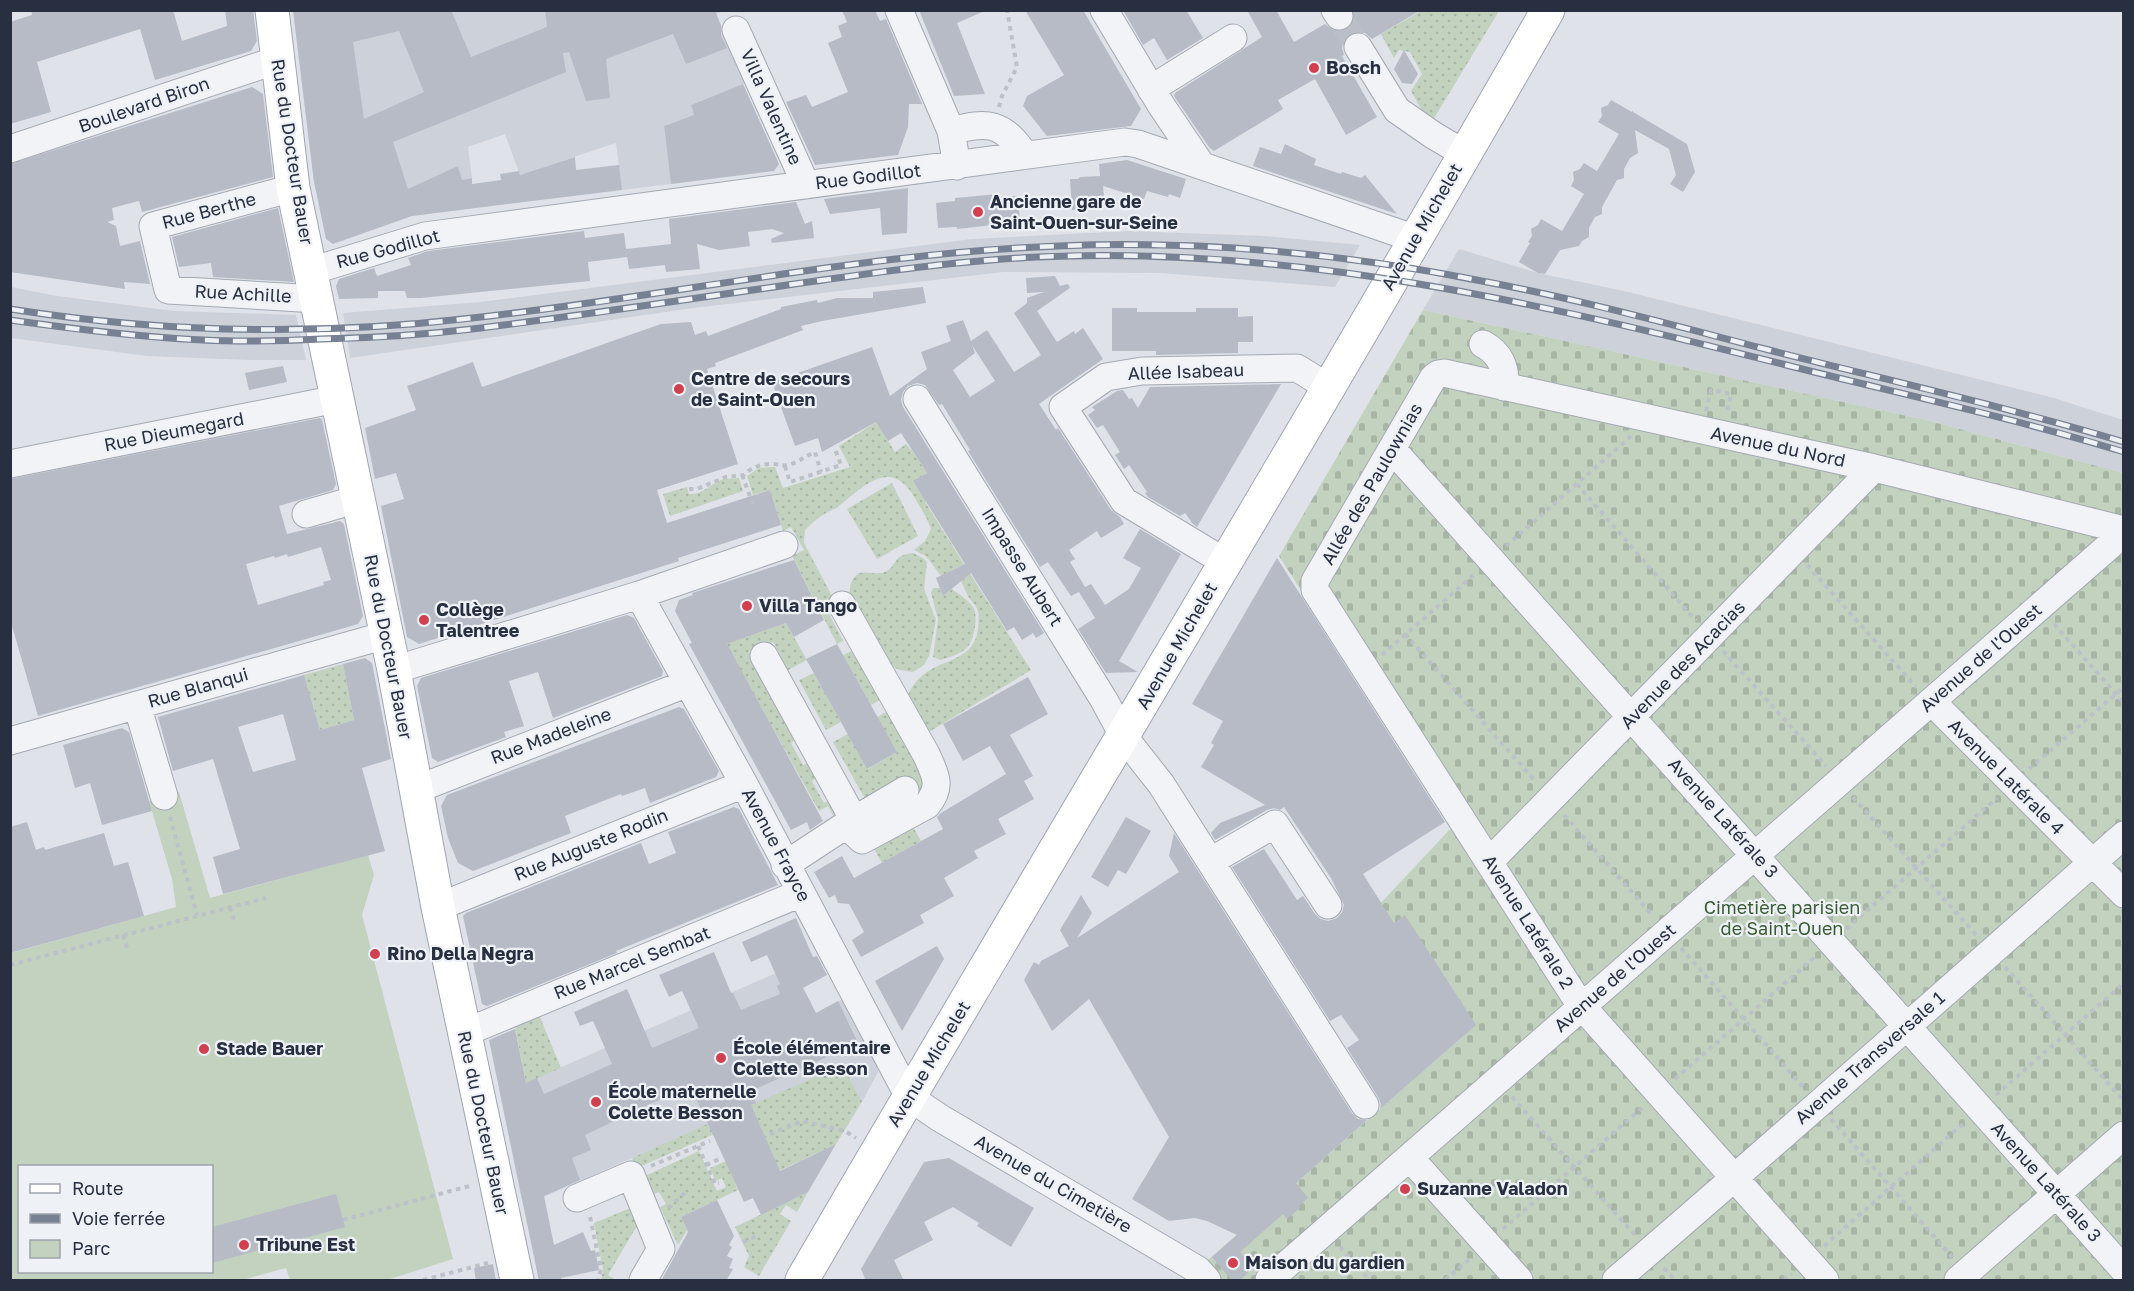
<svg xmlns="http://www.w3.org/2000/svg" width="2134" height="1291" viewBox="0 0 2134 1291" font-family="'Golos Text',sans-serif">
<defs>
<pattern id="green-dots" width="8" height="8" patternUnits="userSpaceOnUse" patternTransform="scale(1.5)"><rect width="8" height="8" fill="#c3d2bf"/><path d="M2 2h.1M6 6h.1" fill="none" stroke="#a8b5a5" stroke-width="1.8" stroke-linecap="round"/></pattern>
<pattern id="cemetery-stones" width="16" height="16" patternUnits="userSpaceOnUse" patternTransform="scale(1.5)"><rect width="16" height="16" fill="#c3d2bf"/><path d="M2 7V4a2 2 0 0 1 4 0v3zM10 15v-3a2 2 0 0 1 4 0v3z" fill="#a8b5a5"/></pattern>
</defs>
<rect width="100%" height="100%" fill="#dfe2e8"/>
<path fill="#cdd1da" d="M293,11H724L716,14L746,83L691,105L694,115L664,126L671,184L622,190L616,143L520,175L505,134L468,147L472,178L462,180L465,209L412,216L408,189L396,154L314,182Z
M1129,231L1264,236L1360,245L1335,287L1161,273L1003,272L693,308L350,358L343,313L480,302L972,239Z
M1459,249L1538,273L1624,291L2054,398L2123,420V473L1930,421L1423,310Z
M11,287L57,296L174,311L296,315L306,360H249L147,356L11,338Z
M792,966L816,1013L845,998L878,1060V1072L862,1102L843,1065L523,1206L500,1094Z"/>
<path fill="url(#green-dots)" d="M1421,11H1499L1430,125L1411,91L1422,74L1410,52L1399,50L1394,58L1381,34Z
M876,422L895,452L906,444L913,452L927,473L913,482L918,488L934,496L925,502L1031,670L924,735L908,696C925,653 974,670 978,628C978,622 980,615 977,609C976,605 972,602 969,598C966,593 964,587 961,581L967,575L958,567L941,576L926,556L914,550L925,541L931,529C928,519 921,509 916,500C892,456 865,485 838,507C834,510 830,510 826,513C819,517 811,524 805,530L804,543L833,598L829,614L843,641L837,644L792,556L804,550L791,527L783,531L770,490L753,495L747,476L759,468L775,467L783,488L850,467L839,446Z
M737,478H739L743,491L670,516L663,494L687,487L689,494C703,495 710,484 721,480C726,478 732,479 737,478Z
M892,483L918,536L877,559L847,509Z
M913,553L923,558L927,562L924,589L936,620L929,656L924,665L913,672L900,670L891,666L850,596C849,586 851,579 859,573C867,571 877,575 885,572C897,567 892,555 913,553Z
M940,588L943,596L952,589C959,594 968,600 973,607C979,617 974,640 967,648C960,654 950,657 941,660L933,657L938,619L931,593L933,588Z
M786,623L807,660L788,670L773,642L749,651L797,739L791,743L803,765L810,762L818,777L812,781L824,803L828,801L836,816L835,827L831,819L834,817L828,806L819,811L726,644Z
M856,649L884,698L871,705L843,655Z
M343,664L354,720L320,730L304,675Z
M814,673L841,722L826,730L799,680Z
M888,711L925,771L921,795L868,804L833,742L848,734L868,769L897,752L877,717Z
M913,827L921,841L882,863L874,849Z
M540,1017L561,1068L526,1083L515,1027Z
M843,1065L862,1102L836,1144L768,1176L751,1105Z
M721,1118L726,1129L637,1168L632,1158Z
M699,1151L717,1191L726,1187L722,1178L716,1181L710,1168L726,1161L738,1190L681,1217L687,1230L678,1245L660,1207L666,1204L659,1192L654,1194L645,1176Z
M808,1192L797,1212L786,1205L780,1214L791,1221L759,1276L744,1267L749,1256L735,1227Z
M633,1207L642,1225L635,1229L608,1275L616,1280H601L603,1270L594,1223Z"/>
<path fill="url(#cemetery-stones)" d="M1423,310L1930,421L2123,473V1280H1207L1201,1266L1462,1037L1378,906L1453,826L1279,556Z"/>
<path fill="#c3d2bf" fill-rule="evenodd" d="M179,792L210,898L368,855L374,875L362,915L453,1259L387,1280H290L286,1268L242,1280H11V953L176,907L172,879L149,801ZM20,1166H212V1272H20Z"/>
<path fill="#b6bbc5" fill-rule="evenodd" d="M31,10H173L182,41L227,26L225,10H253L257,41L251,51L155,80L140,29L37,62L51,112L10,124V22L32,15Z
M293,10H451L471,57L547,27L545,10H715L721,26V36L727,48L686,64L673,34L606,59L610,98L586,101L569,52L563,53L566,72L393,142L408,189L458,166L462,180L472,178V184L501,180L500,174L519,171L520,175L575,157L576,170L619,165L622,190L412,216L333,244L326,239L314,182ZM399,31L424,92L364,119L353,42Z
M842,10H875L880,21L886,19L922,104H909L908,127L898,155L815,165L786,102L806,95L812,107L848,92L828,43L842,37L838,26L847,22Z
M919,10H987L957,23L985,94L954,96Z
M1025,10H1083L1141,109L1131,126L1047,136L1023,106L1027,96L1064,75Z
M1123,10H1186L1203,38L1167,60L1154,38L1143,45Z
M1247,10H1276L1294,42L1325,24L1333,30L1341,32L1347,29L1353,22V10H1421L1372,39L1365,33L1357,31L1349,34L1344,40L1342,48L1344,55L1342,56L1377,117L1346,135L1315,79L1278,100L1283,109L1214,151L1209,147L1174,96L1175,93L1262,37Z
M1404,50L1418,74L1412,84L1402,83L1394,69Z
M743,84L779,164L774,171L671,184L664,126L694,115L691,105Z
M252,87L263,94L273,177L142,212L139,201L112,208L114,220L107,222L116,226L120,246L140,241L150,284L124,282L125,289L10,272V164Z
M1611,100L1632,112L1633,110V112L1687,144L1695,172L1683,192L1670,184L1676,175L1669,149L1635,130L1638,153L1630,158L1624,169V178L1617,180L1602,207V214L1595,217L1589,228V237L1582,241L1579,246L1560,250L1545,274L1538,273L1519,262L1530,243L1528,242L1532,236L1531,229L1538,225L1541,219L1562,231L1584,194L1571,186L1574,180L1573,172L1580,169L1584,163L1597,171L1619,134L1598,122L1602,116L1601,108L1608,105Z
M1285,144L1316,159L1314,165L1341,174L1342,172L1361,178L1365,175L1397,214L1253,166L1260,147L1281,154Z
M1127,160L1186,179L1180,198L1169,194L1168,197L1147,191L1144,199L1103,186L1105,208L1072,210L1070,179H1078L1080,177L1100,176L1099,164Z
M908,188L907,233L882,235L880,208L830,214L824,199Z
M998,194V197L1018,196L1020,222L957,229V227L938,228L936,203L955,201V198Z
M796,202L805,224L812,221L814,238L772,243L771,239L784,233L772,229L748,232L750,246L719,250L697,244L700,269L666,272L665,265L629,269L626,249L671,244L669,219Z
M278,208L294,282L213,277L211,263L179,267L172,237Z
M584,231L585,238L624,233L627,257L588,262L590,281L421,298H407L405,291H378V298L339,299L336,286L339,279L374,268L377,276L411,265L408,258L428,251Z
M1055,276L1060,286L1068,284L1070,288L1037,311L1057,342L1074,331L1075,334L1083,328L1103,359L1039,404L1056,430L1058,428L1111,510L1120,517L1124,524L1101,538L1097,531L1069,550L1075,559L1070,562L1085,587L1091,584L1105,605L1129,589L1141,568L1123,558L1140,529L1181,554L1119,661L1138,672L1106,673L1078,629L1095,618L1079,592L1071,596L1048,562L1040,567L968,451L970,450L942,404L939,405L925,385L917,383L908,386L903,392L901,400L903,407L1044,633L1036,638L1033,633L1022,640L1014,627L1007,631L971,573L943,596L936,578L965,564L913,481L927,473L901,433L888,441L876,422L822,452L818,438L795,446L772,382L872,347L890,396L927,369L921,352L951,341L946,326L963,320L971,341L987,330L1014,372L1041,355L1014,313L1027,303V298L1044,292L1027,293L1026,278ZM972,345L995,381L970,397L953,370L975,353Z
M923,287L926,303L822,321L801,326L803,330L715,363L716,366L707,369L738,464L657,490L667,523L770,490L781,525L678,558L679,561L419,644L407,637L381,506L404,499L396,473L375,479L365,428L416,410L407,386L473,362L482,387L661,324L691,322L695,335L706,331L708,336L781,309V307L817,300L818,303L837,298H873V292Z
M1112,308H1137V312H1196V308H1238V317L1253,316V342H1238V353L1156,355V351H1112Z
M283,366L287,382L249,390L245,373Z
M1281,384L1197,527L1193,524L1185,513L1180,516L1148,497L1145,493L1147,492L1129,465L1124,469L1115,455L1120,452L1103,425L1097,428L1088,415L1095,410L1092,407L1117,391L1123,390L1129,399L1132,398L1138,408L1150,387Z
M320,418L322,420L336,484L333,490L279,506L287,534L340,521L344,524L363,616L358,624L38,716L10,619V479ZM321,547L331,580L323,582L324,585L258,605L246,564L274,556L275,558L287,554L288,557Z
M1277,558L1445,822L1363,874L1394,923L1405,915L1476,1025L1380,1109L1381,1104L1378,1097L1347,1048L1359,1040L1341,1015L1330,1021L1232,867L1264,849L1297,900L1303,896L1315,914L1321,919L1328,921L1337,918L1342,912L1344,905L1331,878L1284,807L1280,810L1274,808L1267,810L1215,840L1211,833L1220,823L1265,805L1201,767L1214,745L1211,743L1223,721L1192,704Z
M794,560L824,620L794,637L786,623L727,644L823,821L810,830L807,822L791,830L689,644L692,643L675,611L679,600L693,595L692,593Z
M627,615L634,618L663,671L662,676L553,718L538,672L509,681L524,726L504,732L506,737L438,762L432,758L417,686L421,678Z
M837,644L897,752L867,769L806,659Z
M365,658L372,663L391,759L362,768L385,851L223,894L213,857L240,849L213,759L173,771L158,717L304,675L320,730L354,720L343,664ZM283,714L296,760L253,772L238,727Z
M1028,677L1048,714L1010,735L1033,776L1024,781L1034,799L998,819L1006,834L974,851L978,858L944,878L954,896L920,915L924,923L861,957L852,940L864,932L854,913L849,904L838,903L835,895L829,898L814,872L842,856L854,878L943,829L937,817L941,813L1006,774L990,746L963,761L943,724Z
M679,707L684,709L719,771L716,777L650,803L645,788L622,796L621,794L565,816L571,833L473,871L458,863L448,838L441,806L447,795Z
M122,728L129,732L152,811L102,825L90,783L75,788L63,745Z
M734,807L739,809L778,885L616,951L617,953L487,1006L482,1004L463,916L466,913L641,843L649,864L676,853L668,832Z
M1126,817L1151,831L1126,874L1118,870L1108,887L1091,877Z
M27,822L36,850L44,847L45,850L104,833L114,866L128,862L144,916L10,953V827Z
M1174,833L1352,1113L1358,1119L1367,1120L1296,1183L1308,1198L1299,1206L1300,1208L1287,1219L1283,1214L1240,1252L1253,1268L1239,1281H1232L1212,1257L1237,1235L1207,1221L1195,1218L1169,1221L1132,1199L1169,1137L1089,999L1052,1031L1024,980L1034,962L1039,965L1041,961L1069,946L1060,930L1081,895L1092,913L1077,938L1179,872L1169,856Z
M796,918L813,957L817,956L827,975L803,988L816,1013L838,1001L858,1043L751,1091L756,1103L751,1105L780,1171L836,1144L808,1192L761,1215L753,1198L744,1202L690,1085L585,1135L591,1150L572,1158L580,1180L544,1196L554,1245L583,1232L591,1251L595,1250L599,1270L561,1278L562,1281H539L489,1040L515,1029L526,1083L537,1078L544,1094L612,1064L593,1021L580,1026L574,1012L627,989L652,1048L699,1028L682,991L669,997L659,975L714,952L731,993H733L741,1010L780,994L777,986L780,984L767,955L751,962L742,942Z
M937,946L944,959L902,1031L875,981Z
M949,1158L1034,1208L1011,1247L977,1226L979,1223L953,1207L924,1222L933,1240L894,1260L904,1281H866L861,1269L924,1162Z
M336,1194L345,1227L212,1263V1227Z
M717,1200L734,1236L729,1245L732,1247L727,1256L733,1259L729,1268L733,1269L726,1281H661L688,1232L681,1217Z
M493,1264L496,1281H476L474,1268Z"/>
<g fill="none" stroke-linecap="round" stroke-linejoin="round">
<path stroke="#babec6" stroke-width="27" stroke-dasharray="27 14" stroke-linecap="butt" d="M1339,16L1358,47"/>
<g stroke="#a4a9b2" stroke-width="29">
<path id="minor" d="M899,10L951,131L957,166
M1104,10L1161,105L1202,166
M1335,10L1339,16
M736,30L806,185
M1358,47L1397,110L1433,135L1465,154
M1151,89L1233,38
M951,131C988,121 1002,122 1025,155
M10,149L277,60
M293,188L153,226L168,290L317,299
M311,271L425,236L1125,142L1138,144L1416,239
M1483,344C1500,353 1507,368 1504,387
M917,399L1104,700L1124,737L1161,784L1365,1105
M1392,449L2124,1270
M10,464L337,399
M306,514L358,499
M1225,562L1124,501L1063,407L1106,377L1142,371L1297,368L1328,387
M639,595L744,784L909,1097L940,1118L1198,1270L1207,1280
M842,605L926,754C935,774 943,786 927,805L862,840L846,825
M764,656L854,820
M394,670L639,595L784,545
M1932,702L2124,894
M137,705L164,796
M10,741L386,635
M415,790L688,683
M1211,861L1275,824L1328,905
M1490,861L1874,468
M785,865L846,825L905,790
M438,907L744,784
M464,1033L801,893
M1410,1158L1519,1280
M577,1198L631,1175L661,1249L643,1280
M1269,1280L2124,533
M1616,1280C1787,1134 1954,984 2124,835
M1825,1280L1579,1003L1315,590V581L1433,378L1438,374L1444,373L1874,468L2124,530
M1958,1280L2124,1135"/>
</g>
<g stroke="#9ea6b4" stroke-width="35">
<path id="major" d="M272,10L293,188L394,670L438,907L517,1280
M802,1280C1049,856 1304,436 1548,10"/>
</g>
<path stroke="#bcc0c7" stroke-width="4" stroke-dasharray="4.5 4.5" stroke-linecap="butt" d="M999,107L1002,96L1017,67L1007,10
M1706,411L1711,390L1731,394L1727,413
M785,466L790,482L841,465L835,449
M742,475L754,507
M1577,484L1696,621
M689,489H697L726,477L744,475C751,467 764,463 775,464C780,465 784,466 789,465C798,462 806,456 815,452L821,472
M1506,546L1631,436
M1807,565L1916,687
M2054,624L2124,703
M1405,634L1536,782
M1723,651L1826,766
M1382,655L1476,573
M2029,769L2124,687
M1853,797L1978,937
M1564,815L1652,915
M170,817L197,915
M230,907L235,922
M1846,929L1997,798
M123,935L128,951
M1681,948L1805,1089
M10,965L266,898
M2005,967L2124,1101
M1675,1079L1816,956
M1996,1095L2124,983
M1512,1097L1635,1235
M1831,1119L1953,1258
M770,1134L802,1121L845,1131L856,1138
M698,1146L715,1184L719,1183
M706,1165L719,1159
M651,1166L710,1141
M668,1208L685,1193
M590,1217L601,1269L598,1280
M343,1220L473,1185
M1503,1229L1642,1108
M743,1242L758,1235
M1824,1246L1965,1122
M1340,1247L1369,1280
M1664,1268L1675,1280
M423,1280L488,1263
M1445,1280L1471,1258
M1784,1280L1792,1274"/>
<use href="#minor" stroke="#f1f3f7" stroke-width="27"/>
<use href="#major" stroke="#fff" stroke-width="33"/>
<g stroke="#788192" stroke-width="7">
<path id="rail" d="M10,309C163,333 318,336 472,318C667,297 862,253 1059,246C1202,240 1347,254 1487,282C1582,300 1676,326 1769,350C1887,380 2007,407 2124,442
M10,320C74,329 138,337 203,340C242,342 282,341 321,339C372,338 422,335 472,329C596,314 720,294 845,277C908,268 973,260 1037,257C1293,245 1544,304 1790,366C1901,394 2014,418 2124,452"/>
</g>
<use href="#rail" stroke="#eef1f6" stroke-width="4.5" stroke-dasharray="14" stroke-linecap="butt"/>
</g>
<g fill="#d1404f" stroke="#eef1f6" stroke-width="2">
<circle cx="1314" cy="68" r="6"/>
<circle cx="978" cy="212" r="6"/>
<circle cx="679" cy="389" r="6"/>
<circle cx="747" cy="606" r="6"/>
<circle cx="424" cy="620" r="6"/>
<circle cx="375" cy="954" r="6"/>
<circle cx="204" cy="1049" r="6"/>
<circle cx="721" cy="1058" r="6"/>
<circle cx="596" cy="1102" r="6"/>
<circle cx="1405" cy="1189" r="6"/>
<circle cx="244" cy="1245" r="6"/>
<circle cx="1233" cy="1263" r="6"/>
</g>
<g text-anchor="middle" stroke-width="4.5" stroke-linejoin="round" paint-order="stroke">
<g font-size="18" font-weight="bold" fill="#272f40" stroke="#eef1f6" text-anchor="start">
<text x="1326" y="74">Bosch</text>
<text x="990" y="208">Ancienne gare de<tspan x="990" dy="21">Saint-Ouen-sur-Seine</tspan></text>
<text x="691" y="385">Centre de secours<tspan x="691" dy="21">de Saint-Ouen</tspan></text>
<text x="759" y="612">Villa Tango</text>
<text x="436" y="616">Collège<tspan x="436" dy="21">Talentree</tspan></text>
<text x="387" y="960">Rino Della Negra</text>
<text x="733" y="1054">École élémentaire<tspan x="733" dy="21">Colette Besson</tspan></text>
<text x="216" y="1055">Stade Bauer</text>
<text x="608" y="1098">École maternelle<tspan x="608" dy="21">Colette Besson</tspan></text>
<text x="1417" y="1195">Suzanne Valadon</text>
<text x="256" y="1251">Tribune Est</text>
<text x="1245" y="1269">Maison du gardien</text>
</g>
<g font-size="18" fill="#272f40" stroke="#eef1f6">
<text transform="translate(144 105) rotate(-19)" y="6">Boulevard Biron</text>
<text transform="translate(771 107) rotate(66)" y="6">Villa Valentine</text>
<text transform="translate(292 152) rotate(81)" y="6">Rue du Docteur Bauer</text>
<text transform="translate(868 177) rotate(-7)" y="6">Rue Godillot</text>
<text transform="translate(209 211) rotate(-15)" y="6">Rue Berthe</text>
<text transform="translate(1422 227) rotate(-60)" y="6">Avenue Michelet</text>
<text transform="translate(388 249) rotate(-15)" y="6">Rue Godillot</text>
<text transform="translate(243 294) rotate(3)" y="6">Rue Achille</text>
<text transform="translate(1186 372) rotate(-2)" y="6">Allée Isabeau</text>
<text transform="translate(174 432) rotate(-11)" y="6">Rue Dieumegard</text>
<text transform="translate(1778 447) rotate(12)" y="6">Avenue du Nord</text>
<text transform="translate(1372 484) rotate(-60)" y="6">Allée des Paulownias</text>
<text transform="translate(1022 567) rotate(58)" y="6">Impasse Aubert</text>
<text transform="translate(1177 646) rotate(-60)" y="6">Avenue Michelet</text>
<text transform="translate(388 647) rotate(79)" y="6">Rue du Docteur Bauer</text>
<text transform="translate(1981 658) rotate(-41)" y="6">Avenue de l'Ouest</text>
<text transform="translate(1683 665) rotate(-46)" y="6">Avenue des Acacias</text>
<text transform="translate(198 688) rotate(-16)" y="6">Rue Blanqui</text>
<text transform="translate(551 736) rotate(-21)" y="6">Rue Madeleine</text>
<text transform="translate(2006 777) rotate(45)" y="6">Avenue Latérale 4</text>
<text transform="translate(1723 818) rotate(48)" y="6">Avenue Latérale 3</text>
<text transform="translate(591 845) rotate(-22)" y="6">Rue Auguste Rodin</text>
<text transform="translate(776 845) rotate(62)" y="6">Avenue Frayce</text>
<text transform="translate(1528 922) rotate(58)" y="6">Avenue Latérale 2</text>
<text transform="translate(632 963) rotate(-22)" y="6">Rue Marcel Sembat</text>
<text transform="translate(1615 978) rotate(-41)" y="6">Avenue de l'Ouest</text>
<text transform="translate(1870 1058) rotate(-41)" y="6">Avenue Transversale 1</text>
<text transform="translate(929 1064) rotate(-59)" y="6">Avenue Michelet</text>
<text transform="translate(483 1123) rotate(78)" y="6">Rue du Docteur Bauer</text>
<text transform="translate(2046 1182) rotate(48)" y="6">Avenue Latérale 3</text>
<text transform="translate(1053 1184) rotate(30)" y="6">Avenue du Cimetière</text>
</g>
<g font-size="18" fill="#3a5c34" stroke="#eef1f6">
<text x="1782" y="914">Cimetière parisien<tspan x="1782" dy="21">de Saint-Ouen</tspan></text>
</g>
</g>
<rect width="2134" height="1291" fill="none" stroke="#272f40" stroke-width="24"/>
<rect x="18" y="1165" width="195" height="108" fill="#eef1f6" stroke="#9ea3ad" stroke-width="1.5"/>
<rect x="30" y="1184" width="30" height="9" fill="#ffffff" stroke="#9ea3ad" stroke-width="1.5"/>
<text x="72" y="1195" font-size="18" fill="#272f40">Route</text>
<rect x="30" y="1214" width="30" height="9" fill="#788192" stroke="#9ea3ad" stroke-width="1.5"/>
<text x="72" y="1225" font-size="18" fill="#272f40">Voie ferrée</text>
<rect x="30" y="1240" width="30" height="18" fill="#c3d2bf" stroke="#9ea3ad" stroke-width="1.5"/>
<text x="72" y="1255" font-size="18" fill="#272f40">Parc</text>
</svg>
